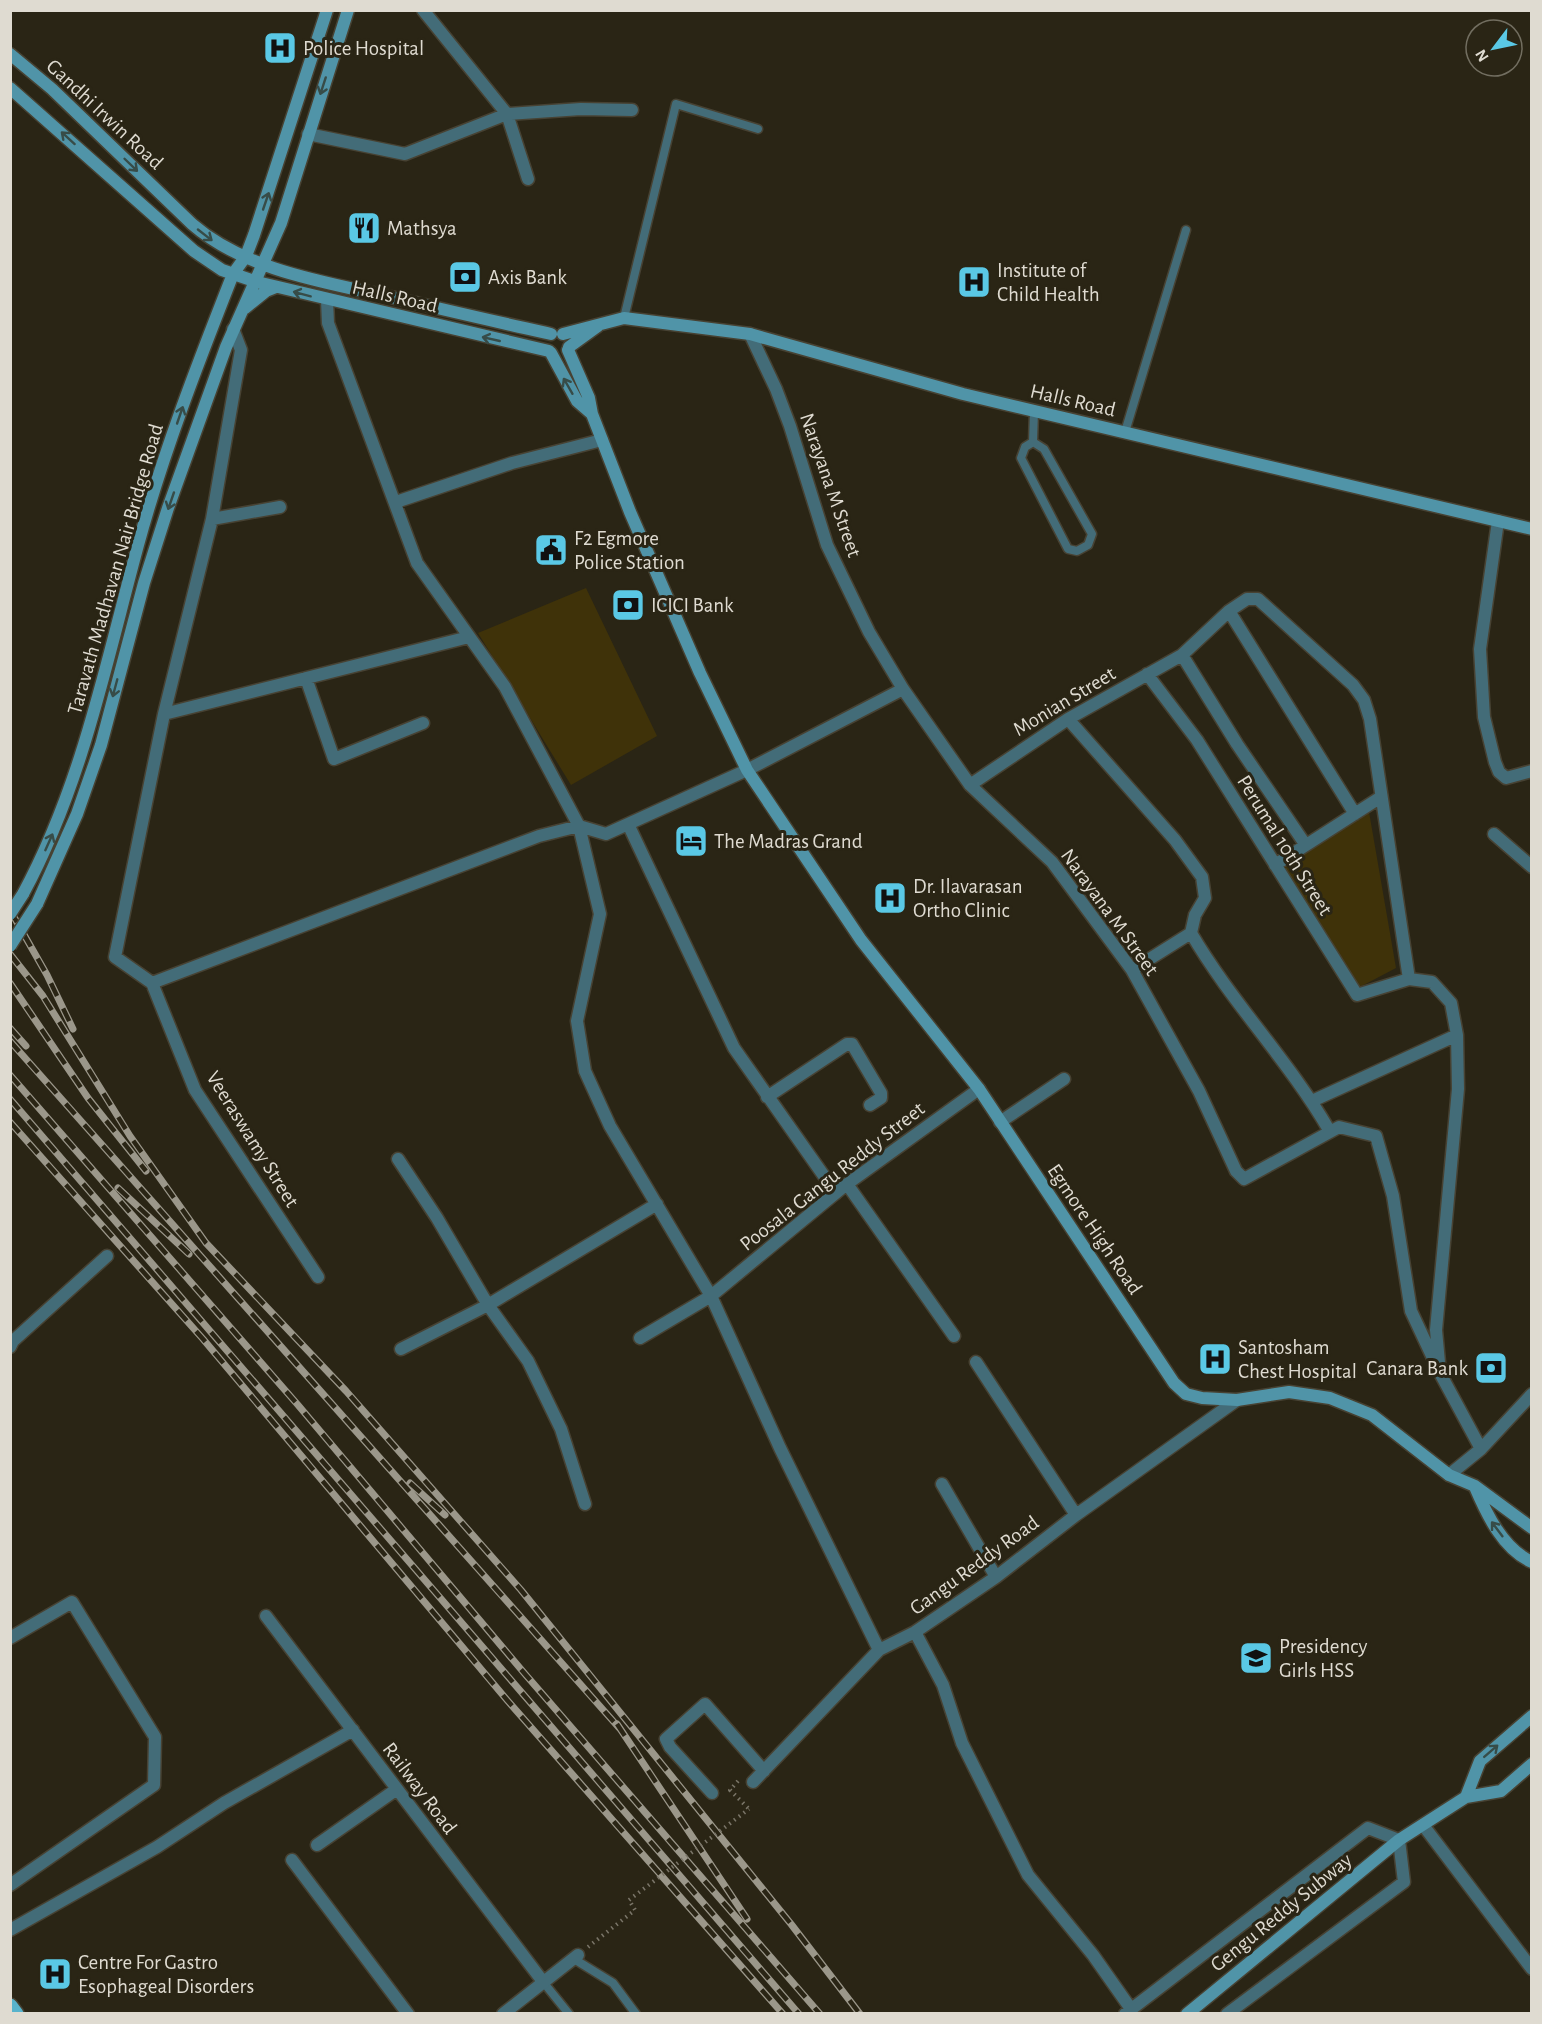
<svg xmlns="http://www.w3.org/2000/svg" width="1542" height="2024" viewBox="0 0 1542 2024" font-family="'Alegreya Sans',sans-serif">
<rect width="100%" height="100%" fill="#2a2515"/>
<path fill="#3f3209" d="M586,588L657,736L571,785L478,633Z
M1368,806L1396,968L1354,990L1278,865Z"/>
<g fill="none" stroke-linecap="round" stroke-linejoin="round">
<g stroke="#474233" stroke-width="11">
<path id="service" d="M624,318L676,104L758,129
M1125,432L1186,230
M1033,442L1044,449L1092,534L1088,545L1077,551L1068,549L1021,458L1025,447Z
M1033,442L1034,411
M574,1959L613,1983L636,2014
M544,1983L569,2014"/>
</g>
<g stroke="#474233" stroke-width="15">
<path id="minor" d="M423,10L507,114L528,179
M308,134L405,154L507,114L581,109L632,110
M327,300L328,323L417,563L505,687L579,826L600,914L577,1021L585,1071L610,1126L711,1296L780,1448L879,1650
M750,334L776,389L790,426L827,545L869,632L903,689L970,785L1052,862L1132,970L1199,1091L1236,1171L1244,1179L1339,1127L1376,1136L1393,1196L1411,1311L1440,1373
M396,502L512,463L602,440
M212,519L280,507
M1498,521L1480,649L1484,717L1495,762L1499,772L1506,778L1532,771
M1229,611L1355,814
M1182,655L1237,744L1305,844
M1147,674L1197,740L1357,995L1409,979
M306,678L334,759L423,723
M164,714L469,637
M1068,719L1175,840L1202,877L1205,898L1195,915L1191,933L1132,970
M970,785L1068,719L1182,655L1229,611L1247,599H1258L1353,685L1364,700L1370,719L1409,979L1432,982L1451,1003L1457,1035L1458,1089L1436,1330L1440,1373L1481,1449
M628,824L734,1048L836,1193
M1494,834L1532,867
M1275,865L1381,797
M1191,933C1232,1003 1289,1061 1329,1130
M152,983L539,836L579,826L606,834L747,770L903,689
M152,983L115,957L164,714L212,519L241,350L233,329
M152,983L195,1090L318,1277
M767,1097L847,1044H852L881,1093V1098L870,1105
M1312,1101L1457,1035
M1000,1122L1064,1079
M398,1159L437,1218L488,1305L528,1361L561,1429L585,1504
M847,1184L954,1336
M640,1338L711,1296L843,1187L979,1089
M10,1347L13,1341L107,1256
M401,1349L488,1305L657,1204
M976,1362L1076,1515
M1449,1475L1481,1449L1532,1394
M942,1484L996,1577
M266,1616L544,1983
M915,1632L943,1685L962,1743L1028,1875L1093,1955L1131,2009
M10,1638L72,1602L155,1737L154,1785L10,1885
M753,1782L879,1650L915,1632L996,1577L1076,1515L1237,1400
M712,1793L670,1747L666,1739L705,1704L764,1771
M1423,1825L1532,1969
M317,1845L397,1789
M292,1860L408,2014
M10,1930L157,1847L224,1803L353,1730
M503,2014L578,1955
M1125,2014L1368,1828L1399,1840L1404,1882L1227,2014"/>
</g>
<g stroke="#474233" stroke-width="15">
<path id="secondary" d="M10,54L52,89L192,224C245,270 323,282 391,297C444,310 498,322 551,334
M10,88L194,251L222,270L257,282L549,351
M245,308L266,291L276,287
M563,334L624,318L750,334L963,394L1532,529
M569,347L598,326
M568,350L589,398L592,414L630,512L700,673L747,770L861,940L979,1089L1174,1383L1186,1394L1202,1398L1237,1400L1289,1392L1330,1398L1372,1415L1449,1475L1475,1486L1532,1528
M551,353L577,401L592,414
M23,894C82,785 106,663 138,545C163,453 198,363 233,274L246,256L254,235L327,10
M37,904L77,814L101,745L144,583L168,508L226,347L281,223L348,10
M1475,1487C1487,1515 1503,1549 1532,1562
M1466,1797L1480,1761L1532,1716
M1187,2014L1399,1840L1466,1797L1501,1791L1532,1764"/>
</g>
<g stroke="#474233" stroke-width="18">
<path id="primary" d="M10,2006L16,2014"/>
</g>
<path stroke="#7a7568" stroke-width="4" stroke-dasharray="1.5 4.5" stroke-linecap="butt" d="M738,1781L730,1790L749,1809
M588,1947L635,1910L629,1900"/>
<use href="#service" stroke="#436c78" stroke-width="8"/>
<use href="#minor" stroke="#436c78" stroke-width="12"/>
<use href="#secondary" stroke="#5094a8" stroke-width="12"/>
<use href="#primary" stroke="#58b3cc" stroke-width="15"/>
<g stroke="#9b978a" stroke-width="7">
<path id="rail" d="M10,910L47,975L73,1029
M10,954L43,996L130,1136L206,1243L346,1391L521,1590L791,1924L860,2014
M10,983L88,1098L146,1171
M10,1028L26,1046
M10,1041L621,1730
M10,1075L298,1405L525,1674L820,2014
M10,1099L799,2014
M10,1122L203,1339L507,1700L783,2014
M118,1188L189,1254
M410,1483L445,1515
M617,1724L747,1919"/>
</g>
<use href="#rail" stroke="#2a2515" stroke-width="4.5" stroke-dasharray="14" stroke-linecap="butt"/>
<g stroke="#474233" stroke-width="15" stroke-linecap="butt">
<path id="secondary-bridge" d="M10,914L23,894
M10,946L37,904"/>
</g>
<path stroke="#7a7568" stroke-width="4" stroke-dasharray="1.5 4.5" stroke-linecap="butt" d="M629,1900L749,1809"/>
<use href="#secondary-bridge" stroke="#5094a8" stroke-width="12"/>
</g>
<defs><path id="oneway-shaft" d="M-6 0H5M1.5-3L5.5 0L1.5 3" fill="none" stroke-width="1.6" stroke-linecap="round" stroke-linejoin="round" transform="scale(1.5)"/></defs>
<g stroke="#374c48">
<use href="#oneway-shaft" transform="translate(323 86) rotate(108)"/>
<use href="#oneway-shaft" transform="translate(68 138) rotate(-138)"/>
<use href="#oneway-shaft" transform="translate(131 165) rotate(44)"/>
<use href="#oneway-shaft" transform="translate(266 201) rotate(-71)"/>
<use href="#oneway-shaft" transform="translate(205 235) rotate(38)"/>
<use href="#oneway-shaft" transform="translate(302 294) rotate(-165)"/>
<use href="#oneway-shaft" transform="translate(491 339) rotate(-167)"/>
<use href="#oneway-shaft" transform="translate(568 386) rotate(-120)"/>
<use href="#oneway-shaft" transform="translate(180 415) rotate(-71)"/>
<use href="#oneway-shaft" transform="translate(171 501) rotate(109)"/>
<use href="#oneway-shaft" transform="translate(115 688) rotate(105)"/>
<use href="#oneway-shaft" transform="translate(49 842) rotate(-66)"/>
<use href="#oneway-shaft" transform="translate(1497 1529) rotate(-127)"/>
<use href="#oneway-shaft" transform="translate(1491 1751) rotate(-41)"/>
</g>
<defs>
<g id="hospital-square" transform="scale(1.725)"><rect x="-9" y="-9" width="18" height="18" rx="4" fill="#5ac8e5" stroke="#2a2515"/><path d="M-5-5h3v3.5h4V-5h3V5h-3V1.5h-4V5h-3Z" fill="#111"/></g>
<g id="restaurant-square" transform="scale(1.725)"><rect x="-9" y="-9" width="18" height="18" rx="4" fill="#5ac8e5" stroke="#2a2515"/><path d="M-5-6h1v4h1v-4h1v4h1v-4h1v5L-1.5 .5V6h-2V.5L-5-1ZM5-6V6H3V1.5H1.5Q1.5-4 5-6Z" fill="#111"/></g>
<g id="bank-square" transform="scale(1.725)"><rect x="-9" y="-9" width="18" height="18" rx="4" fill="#5ac8e5" stroke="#2a2515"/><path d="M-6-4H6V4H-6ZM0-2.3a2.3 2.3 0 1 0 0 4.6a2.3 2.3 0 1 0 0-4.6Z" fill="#111"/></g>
<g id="civic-square" transform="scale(1.725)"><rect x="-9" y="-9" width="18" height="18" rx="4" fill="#5ac8e5" stroke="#2a2515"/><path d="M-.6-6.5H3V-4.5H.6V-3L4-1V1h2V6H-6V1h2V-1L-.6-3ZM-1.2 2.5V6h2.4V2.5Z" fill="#111"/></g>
<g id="hotel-square" transform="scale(1.725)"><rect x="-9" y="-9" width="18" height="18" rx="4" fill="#5ac8e5" stroke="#2a2515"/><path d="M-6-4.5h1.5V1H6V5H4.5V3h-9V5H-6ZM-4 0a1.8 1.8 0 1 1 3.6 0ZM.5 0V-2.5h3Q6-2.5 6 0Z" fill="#111"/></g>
<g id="school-square" transform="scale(1.725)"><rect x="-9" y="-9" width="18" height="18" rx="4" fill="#5ac8e5" stroke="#2a2515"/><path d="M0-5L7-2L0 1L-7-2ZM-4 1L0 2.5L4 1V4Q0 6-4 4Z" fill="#111"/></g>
</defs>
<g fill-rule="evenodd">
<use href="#hospital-square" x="280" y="48"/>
<use href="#restaurant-square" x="364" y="228"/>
<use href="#bank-square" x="465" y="277"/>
<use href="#hospital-square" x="974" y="282"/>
<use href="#civic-square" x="551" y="550"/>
<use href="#bank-square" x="628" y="605"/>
<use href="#hotel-square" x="691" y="841"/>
<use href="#hospital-square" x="890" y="898"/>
<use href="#hospital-square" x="1215" y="1359"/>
<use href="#bank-square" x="1491" y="1368"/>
<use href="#school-square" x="1256" y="1658"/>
<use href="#hospital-square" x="55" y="1974"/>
</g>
<g text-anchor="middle" stroke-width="6" stroke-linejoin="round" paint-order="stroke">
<g font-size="21" fill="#dfdbd1" stroke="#2a2515" text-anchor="start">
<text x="303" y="55">Police Hospital</text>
<text x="387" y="235">Mathsya</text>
<text x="997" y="277">Institute of<tspan x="997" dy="24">Child Health</tspan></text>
<text x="488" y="284">Axis Bank</text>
<text x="574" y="545">F2 Egmore<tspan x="574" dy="24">Police Station</tspan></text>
<text x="651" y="612">ICICI Bank</text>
<text x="714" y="848">The Madras Grand</text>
<text x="913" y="893">Dr. Ilavarasan<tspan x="913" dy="24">Ortho Clinic</tspan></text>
<text x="1238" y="1354">Santosham<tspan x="1238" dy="24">Chest Hospital</tspan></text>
<text x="1468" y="1375" text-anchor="end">Canara Bank</text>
<text x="1279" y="1653">Presidency<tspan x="1279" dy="24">Girls HSS</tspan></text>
<text x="78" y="1969">Centre For Gastro<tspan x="78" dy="24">Esophageal Disorders</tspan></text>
</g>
<g font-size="21" fill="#dfdbd1" stroke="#2a2515">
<text transform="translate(105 114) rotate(43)" y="7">Gandhi Irwin Road</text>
<text transform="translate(395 296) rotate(13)" y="7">Halls Road</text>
<text transform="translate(1073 400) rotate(13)" y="7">Halls Road</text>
<text transform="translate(831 485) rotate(71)" y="7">Narayana M Street</text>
<text transform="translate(115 569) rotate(-74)" y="7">Taravath Madhavan Nair Bridge Road</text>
<text transform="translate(1064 701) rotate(-31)" y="7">Monian Street</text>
<text transform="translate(1285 845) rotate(58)" y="7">Perumal 10th Street</text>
<text transform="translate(1110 912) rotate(54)" y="7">Narayana M Street</text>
<text transform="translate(253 1139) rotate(58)" y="7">Veeraswamy Street</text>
<text transform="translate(832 1176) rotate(-38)" y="7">Poosala Gangu Reddy Street</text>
<text transform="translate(1095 1229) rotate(56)" y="7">Egmore High Road</text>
<text transform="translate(974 1565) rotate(-36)" y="7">Gangu Reddy Road</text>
<text transform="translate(420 1788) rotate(53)" y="7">Railway Road</text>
<text transform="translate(1281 1912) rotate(-39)" y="7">Gengu Reddy Subway</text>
</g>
</g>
<rect width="1542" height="2024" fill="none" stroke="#dfdbd1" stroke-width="24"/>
<g transform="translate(1494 48) rotate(238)"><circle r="28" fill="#2a2515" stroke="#726e60" stroke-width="1.5"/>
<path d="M0-4.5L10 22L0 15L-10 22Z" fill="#5ac8e5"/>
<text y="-9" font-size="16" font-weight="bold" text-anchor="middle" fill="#dfdbd1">N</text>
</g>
</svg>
